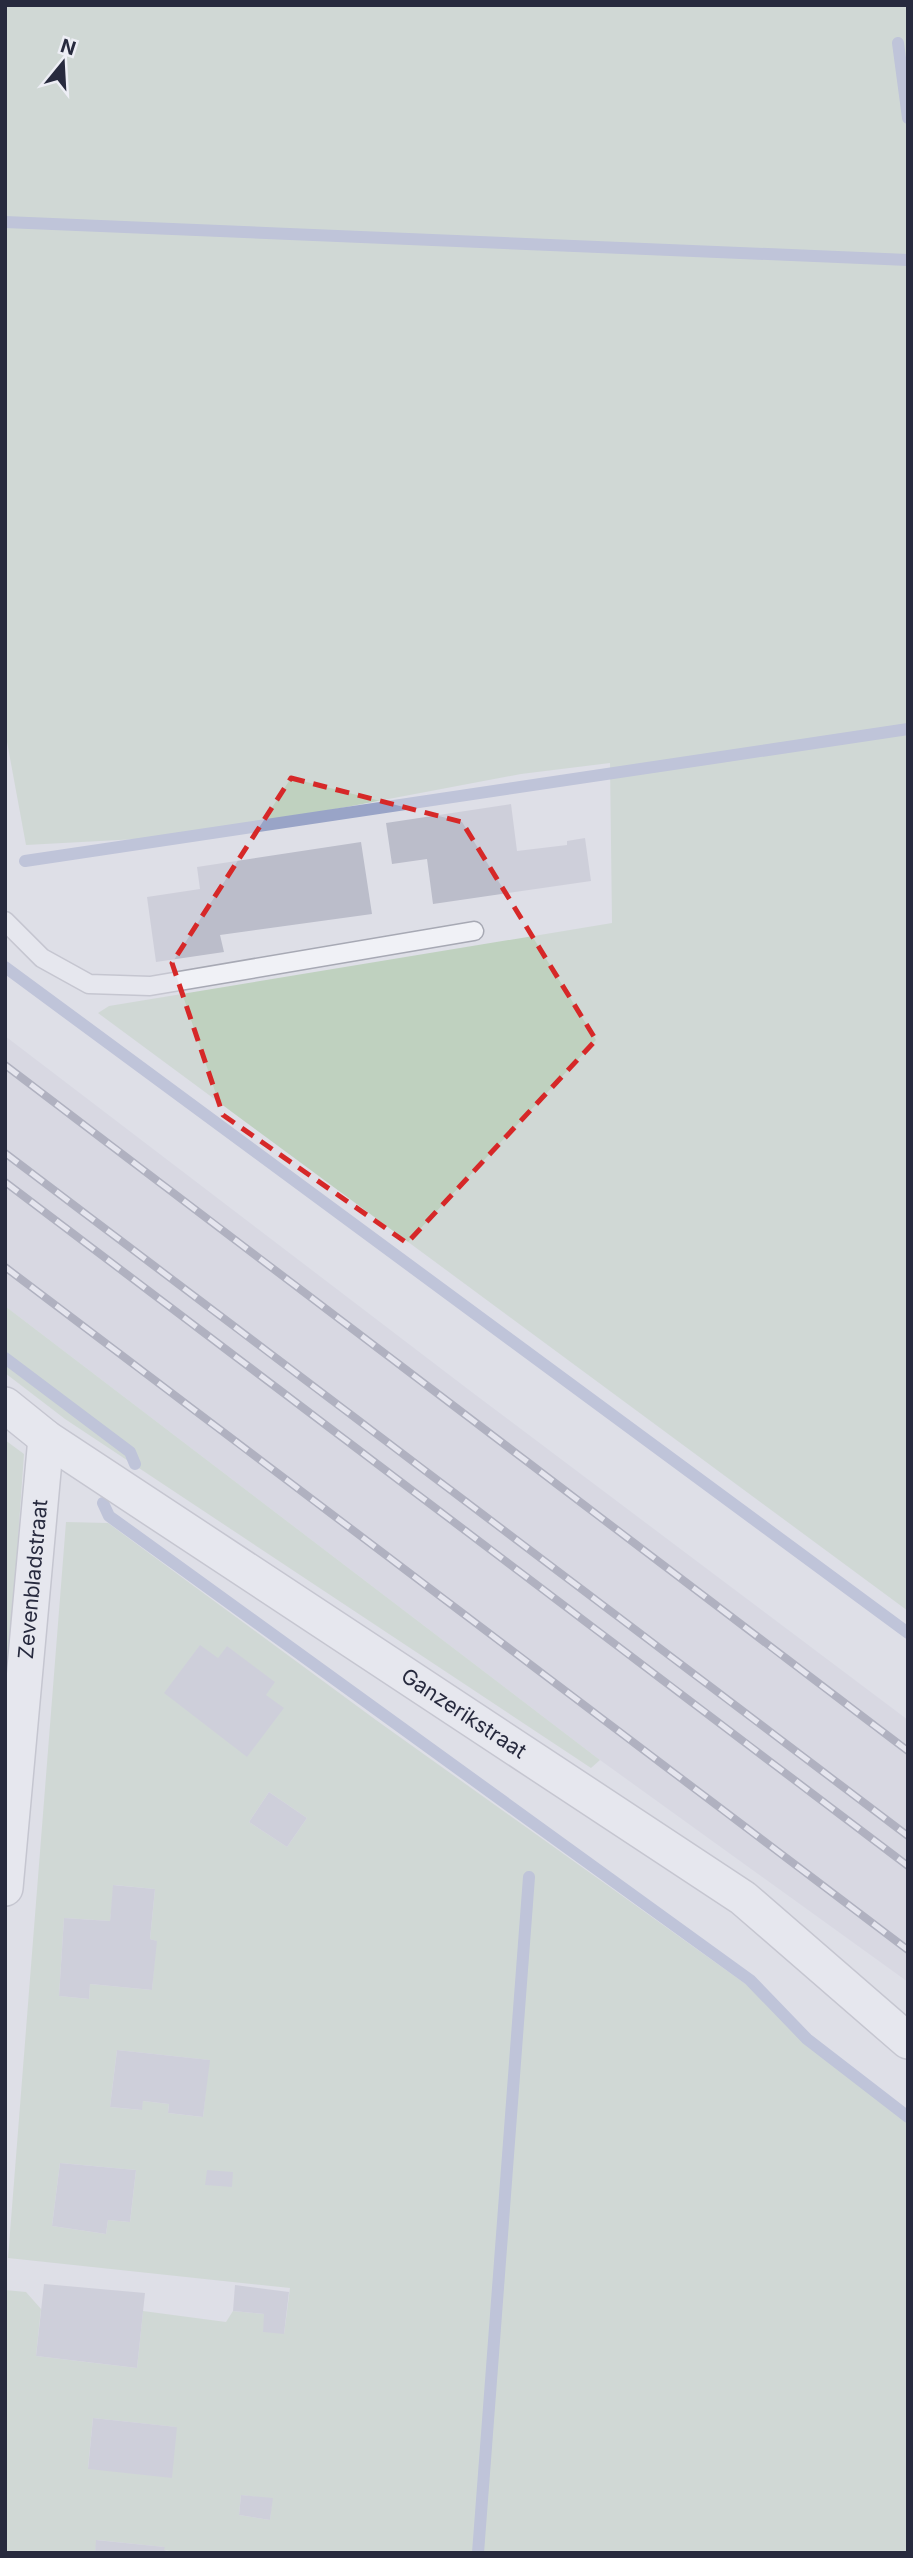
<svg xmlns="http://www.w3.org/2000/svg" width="913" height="2558" viewBox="0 0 913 2558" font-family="Inter,sans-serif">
<rect width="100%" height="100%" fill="#dedfe7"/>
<path fill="#d0d1dc" d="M5,1036L473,1393L908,1720V1982L600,1760L5,1306Z"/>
<path fill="#bfd1bf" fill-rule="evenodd" d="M5,5H908V1611L98,1013L109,1006L612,923L610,763L521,774L193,836L26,845L5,731Z
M5,1306L600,1760L591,1768L65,1419L5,1373Z
M5,1440L24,1454L8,1680L5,1689Z
M66,1522L108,1523L376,1720L754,1990L805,2040L908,2120V2553H183L164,2550V2547L97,2540L95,2553H5V2290L26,2292L41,2309L36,2356L137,2368L143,2311L226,2322L233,2311L264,2314L284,2334L290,2288L8,2258ZM269,1792L307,1818L287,1847L249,1822ZM114,1885L155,1889L150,1939L156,1941L152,1990L90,1984L89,1999L59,1996L64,1918L110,1921ZM117,2050L209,2060L203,2117L168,2113L169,2104L143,2101L141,2110L110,2107ZM60,2163L136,2170L130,2222L108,2220L106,2234L52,2226ZM93,2418L176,2427H177L88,2468ZM241,2495L272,2499L270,2520L239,2515Z"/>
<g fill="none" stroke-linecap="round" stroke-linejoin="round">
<path stroke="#99a4c7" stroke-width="12" d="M898,43L908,118
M5,222L908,260
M25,861L908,729
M5,967L908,1633
M5,1358L130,1452L135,1464
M103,1503L109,1516L750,1980L807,2039L908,2117
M478,2553L529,1877"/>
</g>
<path fill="#bbbdca" d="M511,804L517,851L567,845V841L585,838L591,881L433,904L427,859L392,864L386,823Z
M361,842L372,914L220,935L224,952L156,962L147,897L200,889L197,867Z
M200,1645L218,1658L227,1646L275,1682L266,1695L284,1708L247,1757L164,1693Z
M269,1792L307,1818L287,1847L249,1822Z
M113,1885L155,1889L150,1939L157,1941L152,1990L90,1984L89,1999L59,1996L64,1918L110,1921Z
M117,2050L210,2060L203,2117L168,2113L169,2104L143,2101L142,2110L110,2107Z
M60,2163L136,2170L130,2222L108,2220L106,2234L52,2226Z
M207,2170L233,2172L232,2187L205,2185Z
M44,2284L145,2293L137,2368L36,2356Z
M235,2285L289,2292L284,2334L263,2332L264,2314L233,2311Z
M93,2418L177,2427L172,2478L88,2469Z
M241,2495L273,2498L270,2520L239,2515Z
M96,2540L165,2547L164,2550L173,2553H95Z"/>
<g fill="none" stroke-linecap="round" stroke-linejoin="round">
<g stroke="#a7a9b4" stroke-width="21">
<path id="lane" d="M5,921L42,958L89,984L150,986L474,931"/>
</g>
<g stroke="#a7a9b4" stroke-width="38">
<g id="street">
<path id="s1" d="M5,1405L46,1438L743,1898L908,2041"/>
<path id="s2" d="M5,1888L46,1438"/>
</g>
</g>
<use href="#lane" stroke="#f0f1f6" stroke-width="18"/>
<use href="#street" stroke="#f0f1f6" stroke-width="35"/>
<g stroke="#787b90" stroke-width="8">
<path id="rail" d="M5,1065L908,1751
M5,1153L908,1836
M5,1182L908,1866
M5,1267L908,1950"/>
</g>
<use href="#rail" stroke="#edeef5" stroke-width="5" stroke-dasharray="16" stroke-linecap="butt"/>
</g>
<path d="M0 0H913V2558H0ZM291,778L462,822L596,1040L407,1243L223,1115L172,963Z" fill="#dedfe7" fill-opacity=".55" fill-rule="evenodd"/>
<path fill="none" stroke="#d62828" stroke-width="5" stroke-dasharray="14 9" stroke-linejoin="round" d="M291,778L462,822L596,1040L407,1243L223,1115L172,963Z"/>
<g text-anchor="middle" stroke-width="5" stroke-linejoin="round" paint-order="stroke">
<g font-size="21" fill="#272a3e" stroke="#edeef5">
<text dy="7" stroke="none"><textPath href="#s2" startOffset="310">Zevenbladstraat</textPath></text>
<text dy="7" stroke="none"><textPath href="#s1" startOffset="553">Ganzerikstraat</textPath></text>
</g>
</g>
<rect width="913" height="2558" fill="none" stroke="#272a3e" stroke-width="14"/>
<g transform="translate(63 63) rotate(18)" stroke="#edeef5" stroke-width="5" paint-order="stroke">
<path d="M0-5L12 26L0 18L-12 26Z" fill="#272a3e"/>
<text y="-10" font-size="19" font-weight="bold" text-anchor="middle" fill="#272a3e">N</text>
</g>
</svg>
